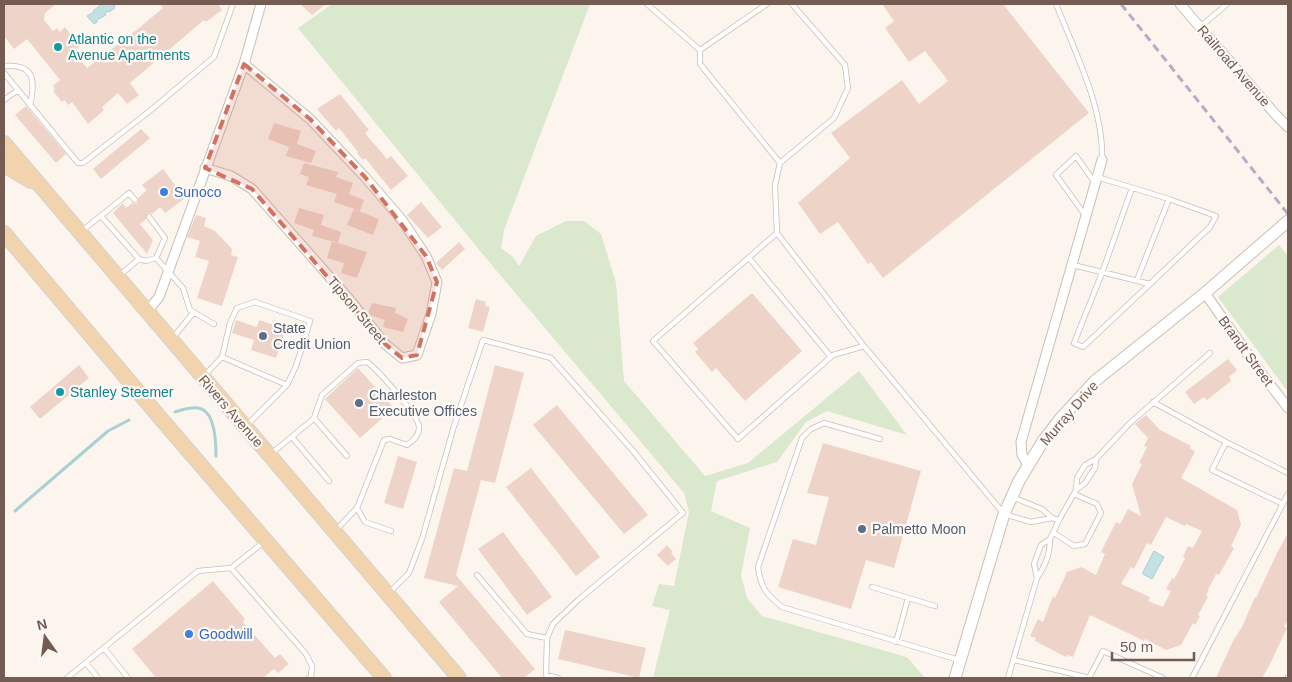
<svg xmlns="http://www.w3.org/2000/svg" width="1292" height="682" viewBox="0 0 1292 682" font-family="Arial,sans-serif">
<rect width="100%" height="100%" fill="#fbf5ee"/>
<path fill="#dae8cd" d="M332,4H590L504,230L501,248L513,257L519,266L536,236L566,221H584L601,234L616,283L624,381L705,476L748,463L859,371L907,435L827,411L806,422L777,462L717,481L711,511L750,528L741,575L747,598L762,616L907,657L925,678H653L670,610L652,606L659,584L674,586L689,512L684,493L485,257L298,28Z
M1279,245L1288,256V392L1218,297Z"/>
<path fill="#c3e1e3" stroke="#abd0d4" d="M102,4H117L114,6L115,8L109,12L108,11L105,14L106,15L97,20V22L94,24L87,16L94,12L93,11Z
M1154,551L1164,557L1152,579L1143,574V572Z"/>
<g fill="none" stroke-linecap="round" stroke-linejoin="round">
<path stroke="#abd0d4" stroke-width="3" d="M175,412C182,410 190,407 198,408C215,410 216,443 216,456
M15,511L108,431L129,420"/>
</g>
<path fill="#eed4c8" fill-rule="evenodd" d="M4,4H56L45,13L44,20L53,31L57,28L60,32L65,27L80,46L75,50L78,53L76,55L87,68L139,28L163,8L160,4H218L222,10L206,22L204,20L130,83L139,95L127,104L118,93L102,107L104,110L88,124L72,102L68,105L65,100L62,102L53,91L55,90L53,86L60,80L27,39L14,49L4,36Z
M300,4H326L312,15Z
M882,4H1003L1089,113L883,278L871,262L868,264L838,222L820,234L798,203L850,158L831,133L902,80L919,104L948,81L925,51L909,62L885,28L894,21Z
M340,94L369,130L365,133L387,159L391,156L408,176L391,190L365,158L363,160L357,153L358,152L339,128L336,131L317,109Z
M26,106L66,154L56,163L15,115Z
M274,123L301,131L297,144L316,151L311,163L286,156L289,147L268,139Z
M141,129L150,138L101,179L93,169Z
M304,163L338,172L336,177L353,183L349,194L364,200L360,211L334,202L337,194L306,185L309,177L300,174Z
M163,169L185,198L165,213L160,207L152,214L149,213L146,215V219L140,224L153,240L147,254L113,213L123,203L126,208L132,203L135,204L138,203V198L147,190L142,185Z
M421,202L442,227L428,238L407,215Z
M299,208L324,215L321,225L341,232L338,243L312,236L314,230L294,223Z
M354,209L379,219L373,235L347,225Z
M196,215L206,218L204,226L215,231L232,249L231,255L238,257L222,306L197,298L209,261L195,257L200,241L187,237Z
M332,241L367,252L357,278L341,273L344,263L327,258Z
M459,242L465,249L442,270L436,263Z
M752,293L802,351L745,401L716,368L712,372L695,352L698,349L693,343Z
M476,299L486,302L485,306L490,307L483,332L468,328Z
M372,303L396,308L395,313L408,319L403,332L383,327L385,320L370,315L368,313Z
M236,320L257,327L259,320L286,329L276,358L251,350L254,340L232,333Z
M1228,359L1237,370L1229,377L1231,381L1207,400L1204,397L1194,404L1185,392Z
M79,365L89,378L40,419L30,407Z
M495,365L524,373L495,483L481,480L456,575L535,669L524,678H502L439,602L458,586L424,578L454,468L467,471Z
M358,368L394,408L360,438L325,399Z
M557,405L648,515L624,534L533,425Z
M1146,415L1160,430L1191,446L1190,448L1195,452L1181,478L1237,510L1241,525L1231,546L1234,548L1219,575L1216,574L1208,590H1209L1206,595L1208,597L1198,615L1200,616L1195,625L1193,623L1181,645L1166,650L1145,639L1144,641L1132,635L1090,615L1073,657L1068,655L1066,657L1035,641L1036,638L1030,636L1038,619L1043,622L1053,596L1055,598L1067,572L1081,567L1096,575L1105,554L1101,552L1116,522L1120,524L1128,509L1141,516L1132,484L1142,464L1139,463L1147,447L1144,446L1148,438L1135,424ZM1166,517L1185,526L1186,524L1202,531L1193,548L1188,546L1183,557L1185,558L1177,574L1174,579L1172,578L1166,589L1171,591L1163,607L1148,601L1150,597L1121,584L1131,567L1134,569L1147,543L1151,545Z
M823,443L921,471L894,568L866,560L851,609L778,587L793,539L816,545L829,497L807,493Z
M398,456L417,462L403,509L384,503Z
M531,468L600,557L576,576L506,487Z
M503,532L552,597L527,615L478,549Z
M1288,533V620L1284,627L1287,628L1269,666L1262,678H1216L1233,641L1242,627L1255,597L1256,598L1277,553Z
M667,545L673,552L671,553L676,559L668,566L657,555Z
M213,581L245,619L243,622L275,658L280,654L289,664L278,673L274,669L263,678H156L132,649Z
M565,630L646,648L639,678L558,659Z"/>
<g fill="none" stroke-linecap="round" stroke-linejoin="round">
<g stroke="#cdbdb4" stroke-width="6">
<path id="service" d="M647,4L700,50
M767,4L700,50V64L780,163
M792,4L845,65L848,88L834,118L780,163L775,185L777,233L864,346L1004,514L1031,522L1052,518L1059,520
M1056,4C1075,52 1104,108 1102,160
M1200,27L1227,4
M4,66C34,64 36,79 30,105
M4,73L18,90
M4,100L18,90L78,163H83L151,110L214,57L233,4
M1097,177L1169,199L1216,216L1210,227L1150,284
M1085,215L1056,175L1076,156L1095,183
M101,216L139,259L146,261L156,258
M149,217L165,238L156,258L183,288L190,310L214,324
M82,231L129,193L135,200
M777,233L653,341L738,439L833,355L864,346
M749,258L831,357
M1073,265L1150,284L1083,347L1074,343L1102,273L1132,188
M120,275L139,259
M1137,280L1169,199
M172,339L193,313
M222,357L287,385
M205,375L222,357L230,323L237,308L255,302L310,321L296,366L287,385L247,425
M1153,402L1226,442L1288,473
M314,418L347,456
M292,437L329,481
M880,439L824,423L811,429L802,438L758,567C761,588 766,594 782,607L959,660
M1226,442L1212,470L1283,504
M272,453L311,421L314,418L322,395L358,363L367,362C378,370 416,413 419,426C420,435 413,441 407,445L390,439L384,440L357,508L337,529
M1076,490L1077,478L1085,465L1096,459L1130,423L1210,353
M1012,497L1042,509L1052,518
M357,508L365,522L391,531
M1054,533L1074,546L1085,544L1101,513L1097,504L1074,494
M265,541L231,568L306,654L312,666L311,677L309,678
M477,575L527,634L547,638
M1037,578L1034,564L1041,545L1050,539L1059,520L1076,490L1085,483L1095,468L1096,459
M872,587L935,606
M390,592L409,573L422,539L454,426L483,340L551,358L634,452L683,513L578,600L553,624L547,638L546,675L558,678
M896,642L908,598
M104,648L128,678
M1014,660L1090,678
M86,663L98,678
M67,678L198,571L231,568
M1008,678L1037,578C1045,566 1050,555 1050,539
M1089,678L1103,651L1163,678
M1192,678L1288,494
M1288,678V677"/>
</g>
<g stroke="#cdbdb4" stroke-width="11">
<path id="minor" d="M1180,4L1276,115L1288,127
M205,168L231,176L252,189L349,299L385,344L402,358L417,355L431,314L437,282L426,256L402,220L365,177L310,119L244,64
M1205,293L1256,366L1288,408
M146,313L159,297L244,64L261,4
M1028,465L1022,455L1021,442L1102,160"/>
</g>
<g stroke="#cdbdb4" stroke-width="13">
<path id="tertiary" d="M955,678L1004,514L1019,481L1043,441L1060,419L1095,381L1205,293L1288,221"/>
</g>
<g stroke="#d8d1cf" stroke-width="16">
<path id="primary" d="M4,143L459,678
M4,165L31,181
M4,233L162,420L384,678"/>
</g>
<use href="#service" stroke="#fff" stroke-width="4.5"/>
<use href="#minor" stroke="#fff" stroke-width="9"/>
<use href="#tertiary" stroke="#fff" stroke-width="11"/>
<use href="#primary" stroke="#f1d4ae" stroke-width="14"/>
<path stroke="#b8abc5" stroke-width="3" stroke-dasharray="8 5" stroke-linecap="butt" d="M1121,4L1288,214"/>
</g>
<path fill="#d17360" fill-opacity="0.2" stroke="#d17360" stroke-width="4" stroke-dasharray="10 6" stroke-linejoin="round" d="M244,64L310,119L365,177L426,256L437,282L417,355L402,358L385,344L252,189L205,168Z"/>
<g fill="#0f9aa8" stroke="#fef9f4" stroke-width="2">
<circle cx="58" cy="47" r="5"/>
<circle cx="60" cy="392" r="5"/>
</g>
<g fill="#3f7fe0" stroke="#fef9f4" stroke-width="2">
<circle cx="164" cy="192" r="5"/>
<circle cx="189" cy="634" r="5"/>
</g>
<g fill="#5c6f8a" stroke="#fef9f4" stroke-width="2">
<circle cx="263" cy="336" r="5"/>
<circle cx="359" cy="403" r="5"/>
<circle cx="862" cy="529" r="5"/>
</g>
<g text-anchor="middle" stroke-width="4.5" stroke-linejoin="round" paint-order="stroke">
<g font-size="14" fill="#0d838f" stroke="#fef9f4" text-anchor="start">
<text x="68" y="44">Atlantic on the<tspan x="68" dy="16">Avenue Apartments</tspan></text>
<text x="70" y="397">Stanley Steemer</text>
</g>
<g font-size="14" fill="#755c52" stroke="#fef9f4">
<text transform="translate(1234 66) rotate(49)" y="5">Railroad Avenue</text>
<text transform="translate(357 310) rotate(50)" y="5">Tipson Street</text>
<text transform="translate(1246 351) rotate(54)" y="5">Brandt Street</text>
<text transform="translate(231 411) rotate(49)" y="5">Rivers Avenue</text>
<text transform="translate(1069 413) rotate(-49)" y="5">Murray Drive</text>
</g>
<g font-size="14" fill="#366cbe" stroke="#fef9f4" text-anchor="start">
<text x="174" y="197">Sunoco</text>
<text x="199" y="639">Goodwill</text>
</g>
<g font-size="14" fill="#4e5e75" stroke="#fef9f4" text-anchor="start">
<text x="273" y="333">State<tspan x="273" dy="16">Credit Union</tspan></text>
<text x="369" y="400">Charleston<tspan x="369" dy="16">Executive Offices</tspan></text>
<text x="872" y="534">Palmetto Moon</text>
</g>
</g>
<rect width="1292" height="682" fill="none" stroke="#755c52" stroke-width="10"/>
<g transform="translate(45 637) rotate(346)" stroke="#fef9f4" stroke-width="4" paint-order="stroke">
<path d="M0-4L9 19L0 12L-9 19Z" fill="#755c52"/>
<text y="-8" font-size="14" font-weight="bold" text-anchor="middle" fill="#755c52">N</text>
</g>
<path d="M1112 652v8h82v-8" fill="none" stroke="#755c52" stroke-width="2.5"/>
<text x="1120" y="652" font-size="15" fill="#755c52" stroke="#fef9f4" stroke-width="4" paint-order="stroke">50 m</text>
</svg>
